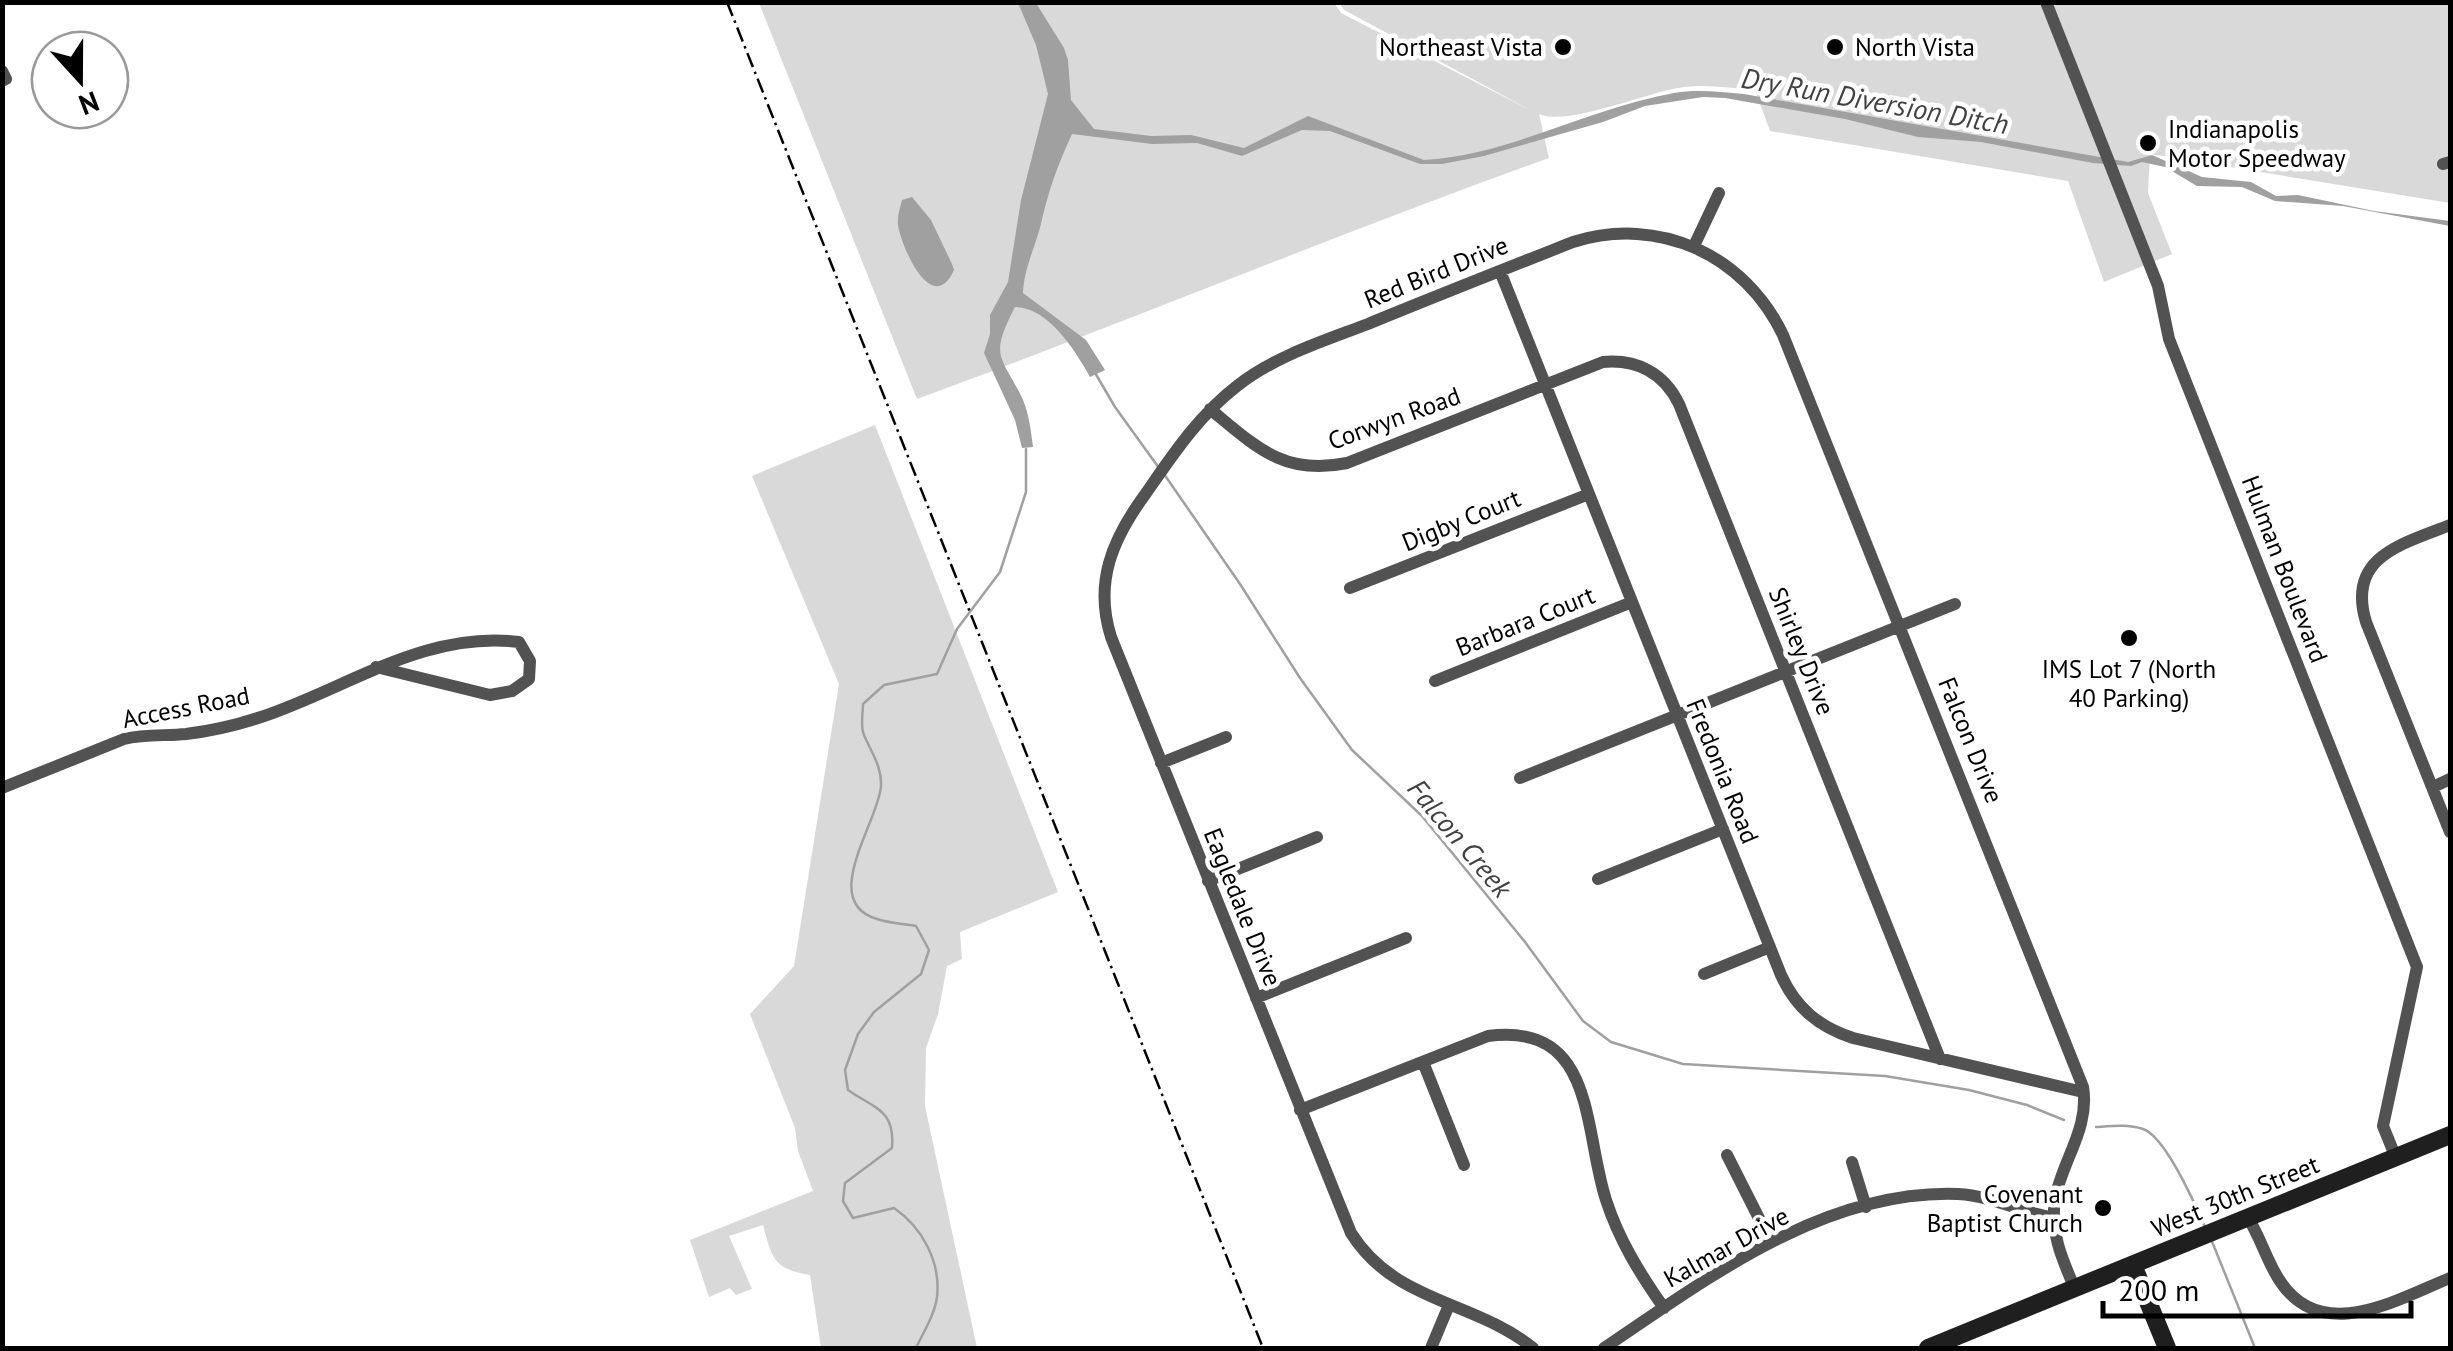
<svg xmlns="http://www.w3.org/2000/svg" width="2453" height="1351" viewBox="0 0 2453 1351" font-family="'PT Sans',sans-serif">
<rect width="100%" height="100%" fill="#fff"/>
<path fill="#d9d9d9" d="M759,3H1334L1341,13L1532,111L1344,10L1339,3H2450V203L2150,154L2148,193L2172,254L2104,282L2068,181L1770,131L1755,90C1731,88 1707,84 1684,87C1650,91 1567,127 1539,114L1549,158C1337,234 1129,321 917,399Z
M875,425L1058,892L960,932L962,959L947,966L938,1014L926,1048L925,1106L977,1348H821L810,1275C774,1269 772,1259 763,1225L729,1236L752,1289L736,1295L730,1288L709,1297L690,1240L813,1191L798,1151L795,1128L750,1014L794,966L839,684L752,476Z"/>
<path fill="#a0a0a0" d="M1018,3H1036L1064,48L1068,60L1071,100L1094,129L1151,136L1191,135L1244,148L1308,116L1424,160C1510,155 1589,108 1674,93C1697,89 1721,92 1744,94L2128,162L2152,155L2202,177L2251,182L2276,196L2298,195L2374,211L2450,221V226L2343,206L2275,201L2242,187L2197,186L2165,167L2142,162L2131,166L2093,163L1981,142L1918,137L1845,119L1725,98L1703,97L1645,106L1603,122L1484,156L1442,164H1420L1330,131L1302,130L1242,156L1197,143L1152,144L1072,134C1057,167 1049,189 1041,224C1035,248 1024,268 1023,293L1086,340L1105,370L1090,377C1075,350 1048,307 1015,307C988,359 1002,355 1023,400C1029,414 1031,431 1033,447L1022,448L1015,420L984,353L990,334V315L1008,282L1021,200L1048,94L1036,45Z
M912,197L931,220L952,264L954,270C932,318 901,246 898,225C897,217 900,208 902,200Z"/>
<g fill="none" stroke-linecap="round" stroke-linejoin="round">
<path stroke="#a0a0a0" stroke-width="2.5" d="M1094,371L1115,407L1159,468
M1164,474L1240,584L1300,678L1352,750L1422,816L1525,942L1583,1021L1611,1042L1683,1064L1885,1076L1969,1090L2027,1105L2064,1120
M2096,1127C2111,1126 2128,1124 2143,1129C2166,1137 2195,1204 2205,1227
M2211,1239L2255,1348
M916,1348C923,1333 935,1314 937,1297C941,1262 922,1227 894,1208L853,1218L843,1201L845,1183L892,1148C895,1109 875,1109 848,1090L845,1070L858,1034L874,1012L921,974L929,950L916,926C903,924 889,923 877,919C818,902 879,821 881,786C882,766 871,752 864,735C860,726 863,714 863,704L884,685L937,674L957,629L1000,572L1026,492V449"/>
<path stroke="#525252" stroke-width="12" d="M2046,2L2158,286L2169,339L2417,967L2383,1126L2396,1158
M2,71L6,79L2,81
M2443,164L2450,162
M1694,246L1719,193
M1500,271L1781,975C1796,1008 1819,1027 1853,1038L2083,1092
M1210,409C1256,447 1284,476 1347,463L1603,362C1637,359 1664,373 1679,404L1940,1059
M2450,525C2403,544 2346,556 2366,622L2450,832
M1350,588L1589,494
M1435,681L1632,602
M1161,763L1226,737
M1520,778L1955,604
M2433,787L2450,779
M2,788L124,739C145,734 165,736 186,734C211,731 237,725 261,717C346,689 425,630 519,642L530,661L529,679L512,691L490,695L376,667
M1598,879L1723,829
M1208,881L1317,837
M1704,974L1770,947
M1256,998L1406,938
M1423,1062L1464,1165
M1300,1110L1488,1036C1596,1022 1583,1129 1606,1200C1619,1240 1640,1274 1664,1308
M1727,1155L1771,1242
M1852,1162L1866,1207
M2248,1218C2261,1238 2267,1262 2280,1281C2322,1345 2398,1299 2450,1278
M1431,1348L1449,1305
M1533,1348C1473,1300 1395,1303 1351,1233L1111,637C1094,583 1112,540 1144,496C1172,456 1198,416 1237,386C1275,356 1324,341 1368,324C1436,296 1505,269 1573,242C1659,215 1745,255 1783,335L2083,1087C2090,1128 2062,1161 2055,1199C2050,1232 2062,1259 2075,1289
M1604,1348C1708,1278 1825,1189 1958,1194C1993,1196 2020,1212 2054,1218"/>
<path stroke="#1f1f1f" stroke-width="18" d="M2133,1265L2167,1348
M1928,1348L2450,1135"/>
<path stroke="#000" stroke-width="2.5" stroke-dasharray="15 5 2.5 5" stroke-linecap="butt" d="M727,2L1263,1348"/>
</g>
<g fill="#000" stroke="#fff" stroke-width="4">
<circle cx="1563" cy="47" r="10"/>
<circle cx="1835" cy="47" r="10"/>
<circle cx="2148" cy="143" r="10"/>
<circle cx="2129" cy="638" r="10"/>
<circle cx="2103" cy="1208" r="10"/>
</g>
<g text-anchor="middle" stroke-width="9" stroke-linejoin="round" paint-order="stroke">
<g font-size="25" fill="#000" stroke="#fff" text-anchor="end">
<text x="1543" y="56">Northeast Vista</text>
<text x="1855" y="56" text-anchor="start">North Vista</text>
<text x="2168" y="138" text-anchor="start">Indianapolis<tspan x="2168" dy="29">Motor Speedway</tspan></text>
<text x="2129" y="678" text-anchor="middle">IMS Lot 7 (North<tspan x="2129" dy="29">40 Parking)</tspan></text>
<text x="2083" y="1203">Covenant<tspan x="2083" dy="29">Baptist Church</tspan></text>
</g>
<g font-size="25" fill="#000" stroke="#fff">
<text transform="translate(1436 272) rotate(-22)" y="9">Red Bird Drive</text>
<text transform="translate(1394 418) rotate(-20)" y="9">Corwyn Road</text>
<text transform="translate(1461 520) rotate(-22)" y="9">Digby Court</text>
<text transform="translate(2285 569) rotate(69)" y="9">Hulman Boulevard</text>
<text transform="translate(1525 621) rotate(-22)" y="9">Barbara Court</text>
<text transform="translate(1802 651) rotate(68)" y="9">Shirley Drive</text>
<text transform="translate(186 707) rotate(-11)" y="9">Access Road</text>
<text transform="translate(1971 740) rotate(68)" y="9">Falcon Drive</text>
<text transform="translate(1723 771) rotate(68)" y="9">Fredonia Road</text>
<text transform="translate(1243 907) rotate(68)" y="9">Eagledale Drive</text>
<text transform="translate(2235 1196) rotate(-22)" y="9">West 30th Street</text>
<text transform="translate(1726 1247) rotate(-29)" y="9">Kalmar Drive</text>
</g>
<g font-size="28" font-style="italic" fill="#414141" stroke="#fff">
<text transform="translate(1875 101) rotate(10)" y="10">Dry Run Diversion Ditch</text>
<text transform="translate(1460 838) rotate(50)" y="10">Falcon Creek</text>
</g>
</g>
<rect width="2453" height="1351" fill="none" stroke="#000000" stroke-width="10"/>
<g transform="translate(80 80) rotate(159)"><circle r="48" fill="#ffffff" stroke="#999999" stroke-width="2.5"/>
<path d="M0-8L18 38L0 25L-18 38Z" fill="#000000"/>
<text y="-15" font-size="28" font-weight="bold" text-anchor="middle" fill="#000000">N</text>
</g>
<path d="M2103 1301v15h308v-15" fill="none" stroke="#000000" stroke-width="5"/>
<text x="2118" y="1301" font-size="30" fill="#000000" stroke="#ffffff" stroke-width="8" paint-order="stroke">200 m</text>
</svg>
